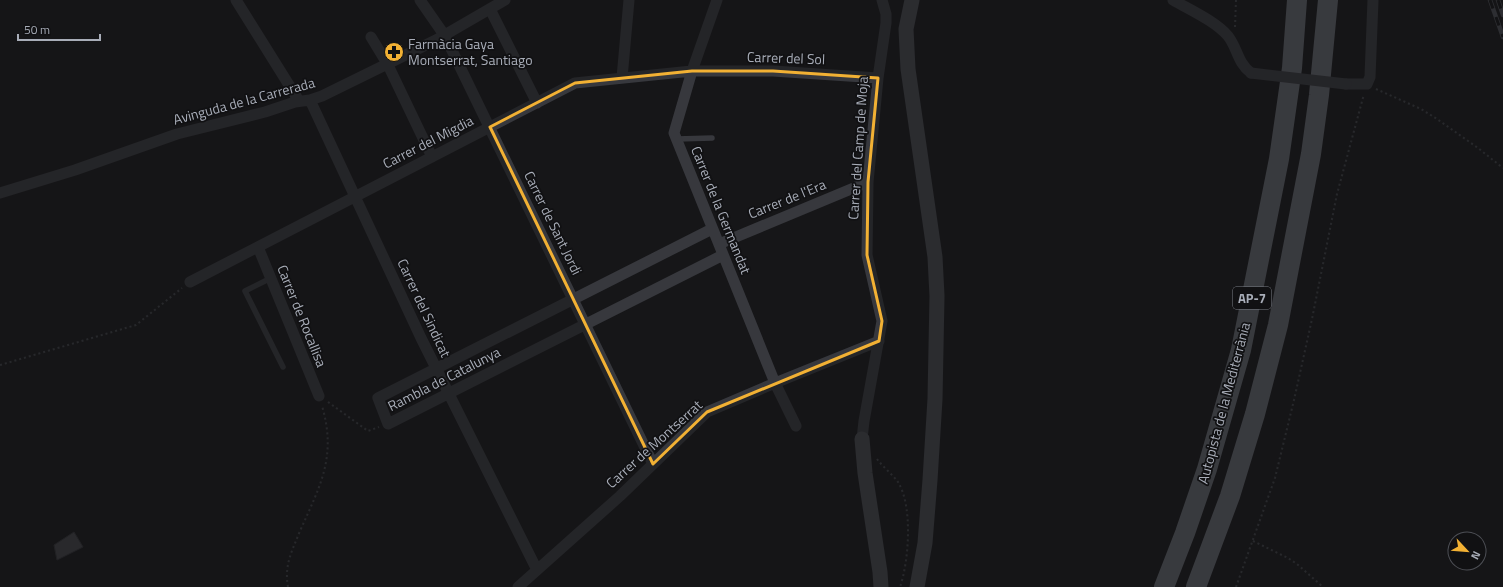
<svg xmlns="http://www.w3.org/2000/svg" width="1503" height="587" viewBox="0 0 1503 587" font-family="'Titillium Web',sans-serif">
<rect width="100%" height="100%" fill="#161618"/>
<path fill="#404145" stroke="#303034" d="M74,532L83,547L57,560L54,545Z"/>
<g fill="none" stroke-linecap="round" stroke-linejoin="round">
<path stroke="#3d3f44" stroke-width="2" stroke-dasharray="2 3" stroke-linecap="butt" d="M1235,27L1236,0
M1376,89L1421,109L1437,119L1478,148L1503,168
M0,365L136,325L182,288
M328,402L368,431L379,427
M877,459C883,467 892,474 898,482C913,506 909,561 900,587
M1253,541L1288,558L1297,564L1323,587
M288,587C284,565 292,551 300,531C320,486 337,457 322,406
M1236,587L1275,478L1294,400L1312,319L1337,194L1364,94"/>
<path stroke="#37383d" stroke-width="5.5" d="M677,139L712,138
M271,278L245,291L283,367"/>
<path stroke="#37383d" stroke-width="11" d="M236,0L299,101
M420,0L445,36L653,464
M717,0L692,71L674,133L775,383L796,426
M1173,0C1190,10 1215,21 1228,36C1238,49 1237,62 1251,73
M490,9L537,103
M371,37L388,65L432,157
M622,78L629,0
M1346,84H1367L1370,77L1373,0
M310,100L421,338L537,570
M0,193L75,170L177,134L265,112L295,102L310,100L322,96L436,40L505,0
M712,229L378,398L388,424L723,255
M719,244L868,182
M258,247L319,396
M190,282L575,83L692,71H773L878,78
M862,439L864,421L882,321L867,255L868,182L878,78L886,23V14L882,0
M518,587L620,496L707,412L775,383L879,341"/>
<path stroke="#45474d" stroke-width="15" d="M912,0L906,29L908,69L935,257L937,296L935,399L930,480L925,543L917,587
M862,439L865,473L880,572L881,587"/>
<path stroke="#63666e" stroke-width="20" d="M1164,587L1185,533L1207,469L1241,350L1279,159L1292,68L1297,0
M1196,587L1230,496L1255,414L1278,325L1311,154L1319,95L1328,0"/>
<g stroke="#4a4c52" stroke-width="4.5">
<path id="rail" d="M1490,0L1503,37
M1498,0L1503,15"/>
</g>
<use href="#rail" stroke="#111113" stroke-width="3" stroke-dasharray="9" stroke-linecap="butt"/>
<path stroke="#37383d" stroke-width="11" d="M1251,73L1346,84"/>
</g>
<path d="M0 0H1503V587H0ZM692,71H773L878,78L868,182L867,255L882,321L879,341L707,412L653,464L490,127L575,83Z" fill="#161618" fill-opacity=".55" fill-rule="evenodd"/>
<path fill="none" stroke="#f2b134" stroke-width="3" stroke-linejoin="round" d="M692,71H773L878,78L868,182L867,255L882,321L879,341L707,412L653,464L490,127L575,83Z"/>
<defs>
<g id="pharmacy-disc" transform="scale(1)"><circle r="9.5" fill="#f2b134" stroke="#111113"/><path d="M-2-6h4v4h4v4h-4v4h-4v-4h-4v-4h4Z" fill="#111"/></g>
</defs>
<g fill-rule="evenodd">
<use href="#pharmacy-disc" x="394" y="52"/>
</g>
<g text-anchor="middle" stroke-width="3.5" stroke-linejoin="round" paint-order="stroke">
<rect fill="#111113" stroke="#7b7e86" stroke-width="1" x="1233" y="287" width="38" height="22" rx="3"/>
<g font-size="13" font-weight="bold" fill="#a8adb8">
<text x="1252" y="303">AP-7</text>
</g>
<g font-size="14" fill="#a8adb8" stroke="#111113" text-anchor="start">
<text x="408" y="49">Farmàcia Gaya<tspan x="408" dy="16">Montserrat, Santiago</tspan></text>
</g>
<g font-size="14" fill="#a8adb8" stroke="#111113">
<text transform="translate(786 58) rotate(2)" y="5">Carrer del Sol</text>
<text transform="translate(244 101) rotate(-15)" y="5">Avinguda de la Carrerada</text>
<text transform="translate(428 142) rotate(-27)" y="5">Carrer del Migdia</text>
<text transform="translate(858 148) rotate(-86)" y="5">Carrer del Camp de Moja</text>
<text transform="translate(787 199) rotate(-22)" y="5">Carrer de l'Era</text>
<text transform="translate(721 210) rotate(68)" y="5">Carrer de la Germandat</text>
<text transform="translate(553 223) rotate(64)" y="5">Carrer de Sant Jordi</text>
<text transform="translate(424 308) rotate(65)" y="5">Carrer del Sindicat</text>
<text transform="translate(302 316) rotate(68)" y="5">Carrer de Rocallisa</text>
<text transform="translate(444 379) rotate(-27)" y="5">Rambla de Catalunya</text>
<text transform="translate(1224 403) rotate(-75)" y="5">Autopista de la Mediterrània</text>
<text transform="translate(654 444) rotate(-42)" y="5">Carrer de Montserrat</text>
</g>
</g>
<g transform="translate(1467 551) rotate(116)"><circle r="19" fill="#111113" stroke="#4d4f55"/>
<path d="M0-3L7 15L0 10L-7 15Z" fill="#f2b134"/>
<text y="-6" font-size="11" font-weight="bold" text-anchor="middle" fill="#a8adb8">N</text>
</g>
<path d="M18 34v6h82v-6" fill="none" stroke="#a8adb8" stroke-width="2"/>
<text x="24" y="34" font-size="12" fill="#a8adb8" stroke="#111113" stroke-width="3" paint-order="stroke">50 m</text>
</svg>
